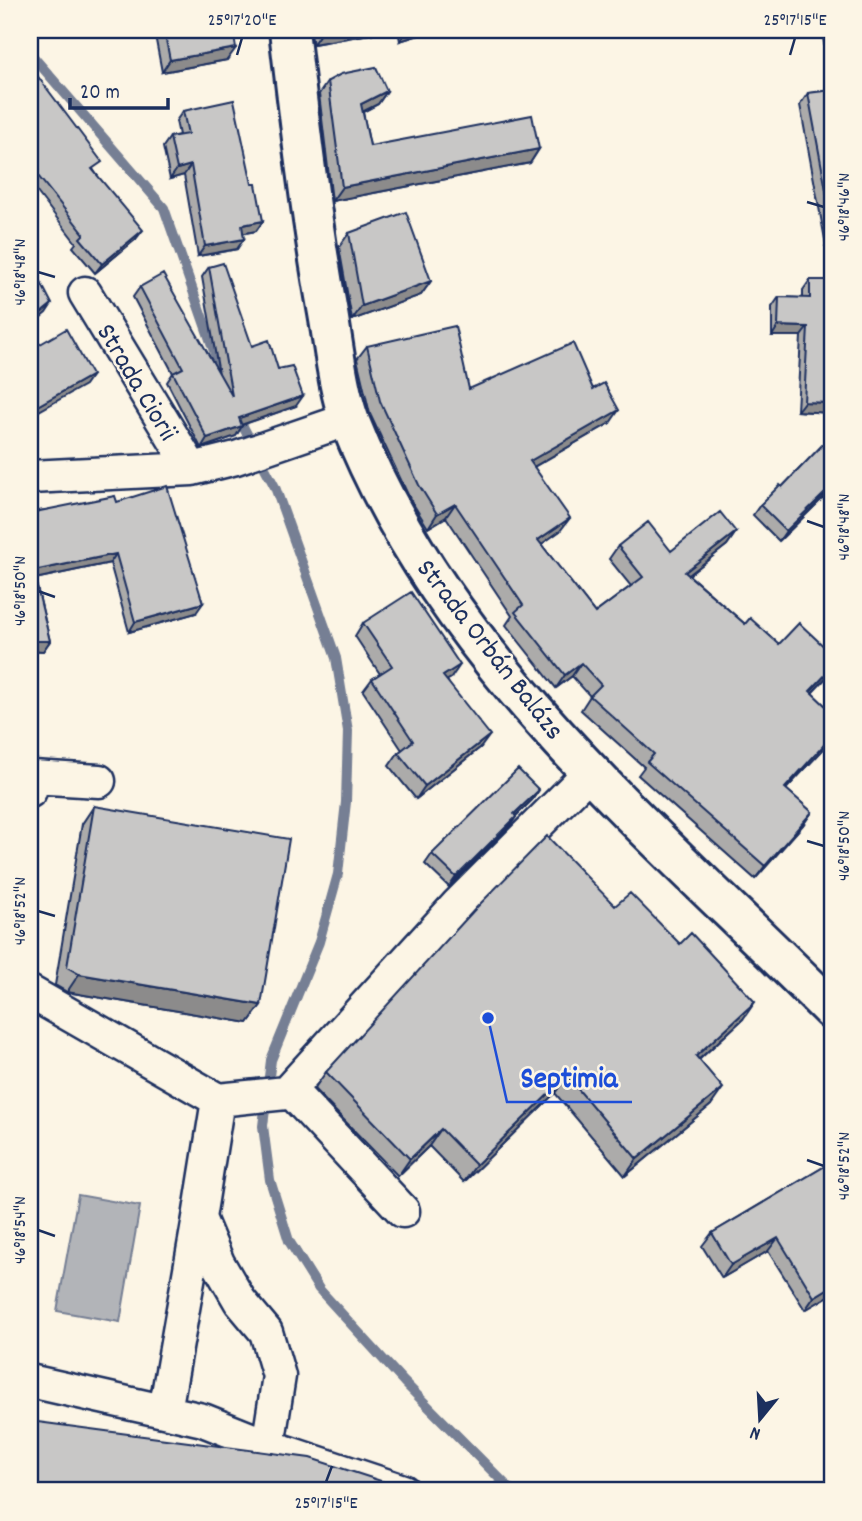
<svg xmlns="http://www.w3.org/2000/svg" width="862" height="1521" viewBox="0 0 862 1521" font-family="Dekko,sans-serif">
<rect width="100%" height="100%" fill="#fcf5e5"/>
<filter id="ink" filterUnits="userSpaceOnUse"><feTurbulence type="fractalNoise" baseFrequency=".0143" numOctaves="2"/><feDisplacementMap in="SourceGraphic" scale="14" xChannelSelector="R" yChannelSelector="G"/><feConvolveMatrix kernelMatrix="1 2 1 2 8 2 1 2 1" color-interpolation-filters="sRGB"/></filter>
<g filter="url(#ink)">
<path fill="#b2b4b8" stroke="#767f94" stroke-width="2" d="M78,1195L140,1206L120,1322L57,1311Z"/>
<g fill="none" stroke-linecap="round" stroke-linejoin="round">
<path stroke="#767f94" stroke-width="10" d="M30,53L164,208L220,368
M237,415L275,487L336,658L348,731L346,802L338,874L319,942L271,1060L263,1126L270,1180L289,1241L319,1289L404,1382L512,1491"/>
<g stroke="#1b2f5e" stroke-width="37">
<path id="minor" d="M85,293L192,469
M30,477L192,469L236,458L349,419
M30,791L32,777L99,781
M30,992L218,1100L286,1093L458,904L590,772
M290,1090L403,1211
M218,1100L199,1218L218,1263L240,1301L266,1332L279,1376L268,1446L403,1491
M30,1381L203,1420L268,1446
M165,1411L199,1218"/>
</g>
<g stroke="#1b2f5e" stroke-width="44">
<path id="major" d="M289,30C300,125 311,219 328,313C334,348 338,389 350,422C444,662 656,833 832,1010"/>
</g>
<use href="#minor" stroke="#fcf5e5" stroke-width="32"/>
<use href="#major" stroke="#fcf5e5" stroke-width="38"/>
</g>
<path fill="#acabaa" stroke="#1b2f5e" stroke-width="2" d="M154,30H233L227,60L162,72Z
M310,30H392L313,44Z
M398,30H435L400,41Z
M822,30H832V243L826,245L800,105L808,93L831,90Z
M30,66L136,239L95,273L73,247L76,243L30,183Z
M328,81L387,91L378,104L363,112L370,146L539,149L530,163L332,201L319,94Z
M183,111L252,184L263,221L256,231L243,233L237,249L198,256L184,175L170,179L163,147L170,137L179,135L176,121Z
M349,233L431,281L421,295L352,320L339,247Z
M209,267L252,346L296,406L242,425L236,436L201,448L167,382L173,373L133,297L140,287L219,374L202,277Z
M810,280H832V413L797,411L801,336H772V307L779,297L803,298V290Z
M367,346L469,389H593L610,423L534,467L560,531L541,544L595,613L631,586L609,559L618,546L671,551L736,532L727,545L689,575L745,624L830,674L812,693L832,712V740L786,789L812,812L803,825L755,879L638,775L644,767L581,710L590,696L572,676L556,688L506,625L512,616L446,517L428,528L410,499L370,414L357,359Z
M832,435V506L823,498L779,541L753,515L760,505L782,487Z
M117,502L196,613L129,632L110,563L35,579L50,641L43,651L30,650V512Z
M363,623L451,678L447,680L481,747L416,799L389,766L398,753L402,750L363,691L372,679L380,674L355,636Z
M539,790L532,800L516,816L509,827L449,887L425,864L432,854Z
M94,806L261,1005L248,1023L67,992L55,985L82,824Z
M615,906L680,944L743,1019L699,1060L711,1105L625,1176L555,1093L464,1182L429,1146L398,1176L314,1089L326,1072Z
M832,1162V1294L805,1310L768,1251L722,1278L702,1246L712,1233Z"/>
<path fill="#8c8b8b" stroke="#1b2f5e" stroke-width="2" d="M327,30H392L313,44L322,31Z
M407,30H435L400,41Z
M236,48L227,60L162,72L170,60Z
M387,91L378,104L352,117L361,104Z
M539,149L530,163L332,201L342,187Z
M191,165L184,175L170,179L177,169Z
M263,221L256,231L235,235L242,225Z
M143,230L136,239L95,273L102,264Z
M832,236V243L826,245Z
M244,239L237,249L198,256L205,246Z
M431,281L421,295L352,320L362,306Z
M52,304L46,313L30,326V322Z
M778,326L808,327L801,336H772Z
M92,375L85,385L30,416V410Z
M303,396L296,406L232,428L239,418Z
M804,402L832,403V413L797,411Z
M619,410L610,423L521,474L530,461Z
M242,426L236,436L201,448L207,438Z
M830,488L823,498L779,541L786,531Z
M455,504L446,517L428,528L437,514Z
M570,518L560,531L529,553L538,540Z
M736,532L727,545L676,585L685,572Z
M116,554L110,563L30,580L33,571Z
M203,603L196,613L129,632L135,622Z
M30,641H50L43,651L30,650Z
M581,663L572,676L556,688L565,675Z
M460,665L451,678L434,688L443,676Z
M832,668V670L830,674L801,704L810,691Z
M490,735L481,747L416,799L425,786Z
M832,736V740L775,801L785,788Z
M539,790L532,800L507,824L514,814Z
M812,812L803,825L755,879L765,866Z
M516,817L509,827L449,887L456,877Z
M79,974L261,1005L248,1023L67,992Z
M755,1002L743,1019L684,1073L696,1056Z
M567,1076L555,1093L464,1182L476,1165Z
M723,1088L711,1105L625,1176L637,1159Z
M441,1129L429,1146L398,1176L410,1159Z
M778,1238L768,1251L722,1278L731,1265Z
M832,1286V1294L805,1310L814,1297Z"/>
<path fill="#c8c7c6" stroke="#1b2f5e" stroke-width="2" d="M164,30H233L236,48L170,60Z
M30,66L102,162L92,169L143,230L102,264L80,238L84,234L35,172L38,170L30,160Z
M376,67L387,91L361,104L370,146L532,115L539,149L342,187L328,81L341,74Z
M832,90V222L808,93Z
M234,100L252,184H256L263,221L242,225L244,239L205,246L191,165L177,169L170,137L188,134L183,111Z
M406,212L431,281L362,306L349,233Z
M223,263L252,346L269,340L278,369L292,366L303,396L239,418L242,426L207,438L173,373L183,368L140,287L163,274L232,396L209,267Z
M39,279L52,304L30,322V284Z
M810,280H832V403L804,402L808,327L778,326L779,297L810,298Z
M455,326L469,389L573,343L593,389L604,383L619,410L530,461L570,518L538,540L595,613L643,577L618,546L648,522L671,551L720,512L736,532L685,572L745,624L750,618L779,644L799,623L832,654V668L810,691L832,712V736L785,788L812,812L765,866L647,762L654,754L590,696L601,685L581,663L565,675L515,612L523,605L455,504L437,514L419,485L380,401L367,346Z
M66,329L92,375L30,410V350Z
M832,435V491L830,488L786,531L760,505L780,485L782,487Z
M167,486L203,603L135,622L116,554L33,571L50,641H30V512H35L115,496L117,502Z
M411,592L460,665L443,676L490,735L425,786L398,753L413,741L372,679L392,666L363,623Z
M518,769L539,790L514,814L516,817L456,877L432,854Z
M94,806L289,839L261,1005L79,974L67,967Z
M547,836L615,906L630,893L680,944L691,933L755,1002L696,1056L723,1088L637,1159L567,1076L476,1165L441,1129L410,1159L326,1072L477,907Z
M832,1162V1286L814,1297L778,1238L731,1265L712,1233Z
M30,1421L310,1458L384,1482L383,1491H30Z"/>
</g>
<path fill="none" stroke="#1b2f5e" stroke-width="2.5" d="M237,55L242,38M790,55L795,38M807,202L824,207M38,272L55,277M807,521L824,527M38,591L55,597M807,841L824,846M38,911L55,916M807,1160L824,1166M38,1230L55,1236M326,1482L332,1466"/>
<g text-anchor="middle" stroke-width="5" stroke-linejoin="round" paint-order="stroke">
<g font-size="28" fill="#1b2f5e" stroke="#fcf5e5">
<text transform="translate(139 381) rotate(59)" y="10">Strada Ciorii</text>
<text transform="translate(492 648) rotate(52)" y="10">Strada Orbán Balázs</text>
</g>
</g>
<path fill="none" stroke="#1d4ed8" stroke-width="2.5" d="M488 1018L507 1102H632"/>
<circle fill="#1d4ed8" stroke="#fcf5e5" stroke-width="2.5" cx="488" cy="1018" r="7"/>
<g font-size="30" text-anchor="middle" font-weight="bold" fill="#1d4ed8" stroke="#fcf5e5" stroke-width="5" stroke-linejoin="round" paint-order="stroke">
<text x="569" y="1087">Septimia</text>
</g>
<rect width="862" height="1521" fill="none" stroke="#fcf5e5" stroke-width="77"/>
<g transform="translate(760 1419) rotate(198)" stroke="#fcf5e5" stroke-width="5" paint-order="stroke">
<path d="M0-5L12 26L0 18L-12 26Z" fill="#1b2f5e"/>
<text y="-10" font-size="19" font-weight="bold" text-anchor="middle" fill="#1b2f5e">N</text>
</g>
<path d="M70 98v10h98v-10" fill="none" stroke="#1b2f5e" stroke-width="3.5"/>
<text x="80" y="98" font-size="21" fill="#1b2f5e" stroke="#fcf5e5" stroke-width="5" paint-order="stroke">20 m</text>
<rect x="38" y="38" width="786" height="1444" fill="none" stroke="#1b2f5e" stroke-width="2.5"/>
<g font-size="18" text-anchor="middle" fill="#1b2f5e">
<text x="242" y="25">25°17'20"E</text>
<text x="795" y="25">25°17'15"E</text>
<text transform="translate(843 207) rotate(-90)" y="6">46°18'46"N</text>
<text transform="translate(19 272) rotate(-90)" y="6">46°18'48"N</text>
<text transform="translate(843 527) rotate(-90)" y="6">46°18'48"N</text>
<text transform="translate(19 591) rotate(-90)" y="6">46°18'50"N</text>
<text transform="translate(843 846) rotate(-90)" y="6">46°18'50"N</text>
<text transform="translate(19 911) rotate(-90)" y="6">46°18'52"N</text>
<text transform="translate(843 1166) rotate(-90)" y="6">46°18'52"N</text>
<text transform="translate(19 1230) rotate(-90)" y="6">46°18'54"N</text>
<text x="326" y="1508">25°17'15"E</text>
</g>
</svg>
